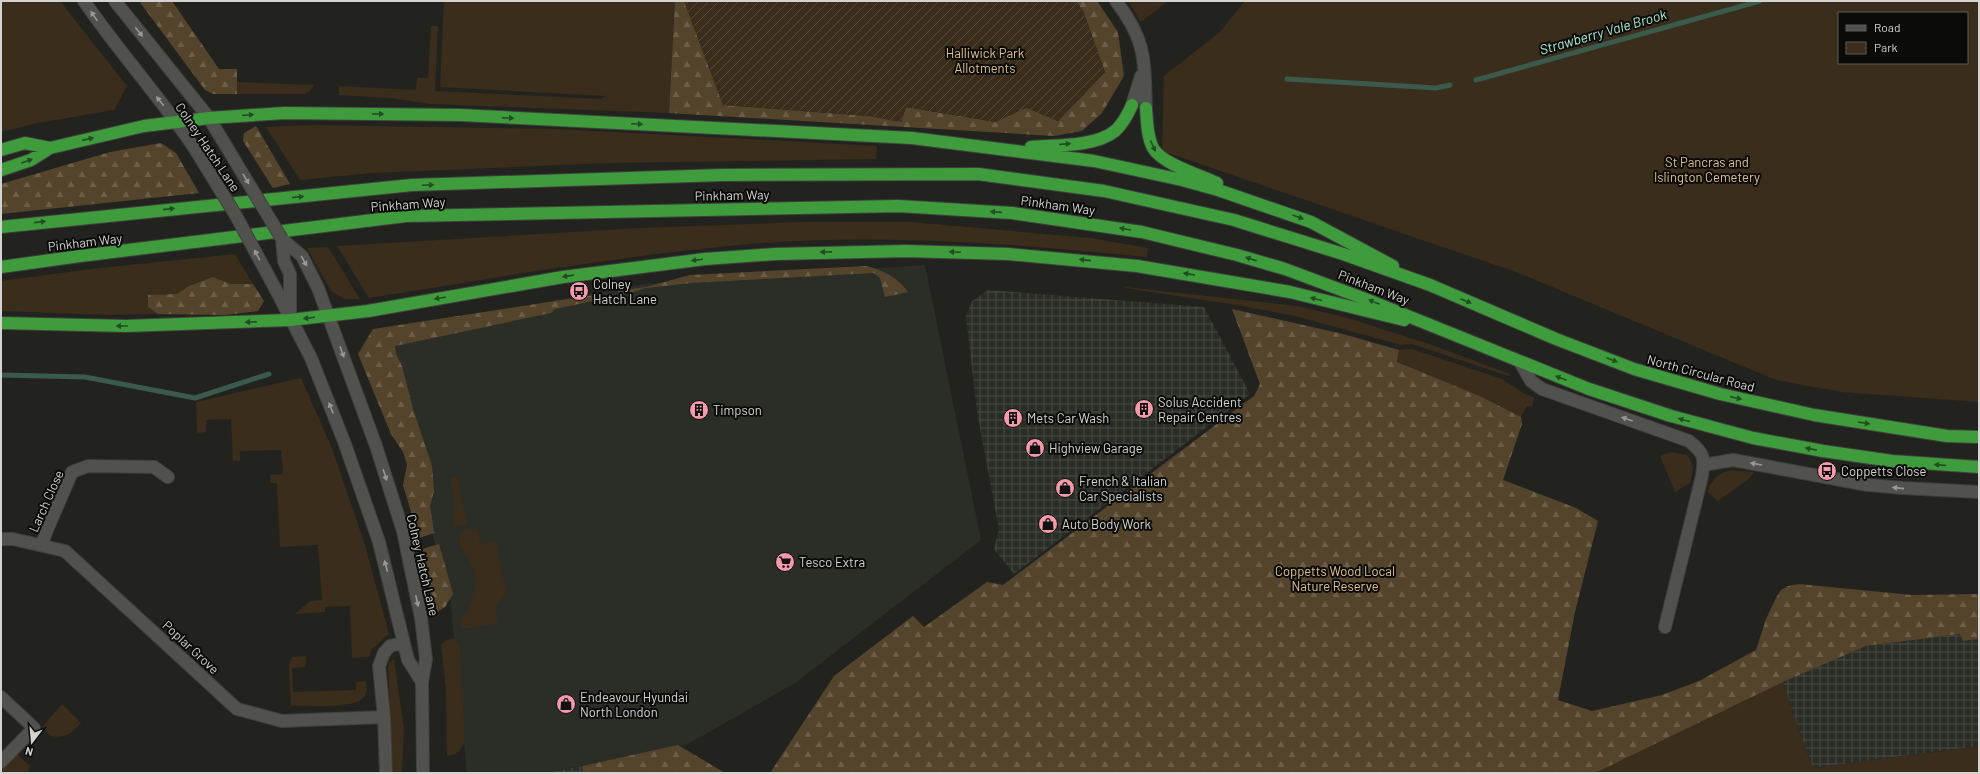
<svg xmlns="http://www.w3.org/2000/svg" width="1980" height="774" viewBox="0 0 1980 774" font-family="Barlow,sans-serif">
<defs>
<pattern id="industrial-grid" width="8" height="8" patternUnits="userSpaceOnUse"><rect width="8" height="8" fill="#2b2e26"/><path d="M0 4h8M4 0v8" fill="none" stroke="#494b44"/></pattern>
<pattern id="forest-firs" width="22" height="20" patternUnits="userSpaceOnUse"><rect width="22" height="20" fill="#55442c"/><path d="M5 1l3.5 6h-7zM16 11l3.5 6h-7z" fill="#6d5e4a"/></pattern>
<pattern id="garden-furrows" width="10" height="10" patternUnits="userSpaceOnUse"><rect width="10" height="10" fill="#3a2d1b"/><path d="M-1 1l2-2M0 10L10 0M9 11l2-2" fill="none" stroke="#564b3b"/></pattern>
</defs>
<rect width="100%" height="100%" fill="#22231f"/>
<path fill="#2b2e26" d="M925,265L981,540L795,683L688,744L545,773H467L450,597L376,334L643,284Z"/>
<path fill="url(#industrial-grid)" d="M988,290L1204,307L1250,394L1014,574L994,549L999,529L977,412L966,316L972,301Z
M1960,634L1963,641L1979,639V746L1813,768L1793,714L1783,682L1866,646Z
M582,766L583,773H546Z"/>
<path fill="#3a2d1b" fill-rule="evenodd" d="M1,1H60L127,86L114,110L37,123L1,132Z
M444,1H675L669,113L430,104L390,98L339,95V86L416,90L417,78H428L431,26H438L435,91L601,99L605,96L440,87Z
M1128,1H1168L1141,22Z
M1245,1H1979V402L1841,392L1776,380L1516,272L1162,151L1164,76L1220,32ZM1839,13H1967V63H1839Z
M237,82L314,85L310,91L305,94H237Z
M310,125L558,129L877,146L876,159L609,163L372,173L300,180L266,127Z
M804,222H910L1090,238L1148,248L1147,257C1016,244 882,233 751,244C622,255 496,278 369,298L337,246L640,228Z
M328,247L360,299H344L331,291L307,248Z
M235,254L253,284H231L213,277L189,286L177,294L148,295V307L158,314L108,315L1,311V281L91,269Z
M1125,287L1298,306L1348,318L1432,345L1510,374L1508,376L1412,344L1401,345L1295,316L1231,304L1125,288Z
M1412,349L1502,379L1525,394L1534,397L1532,407L1527,406L1521,417L1482,397L1397,362L1399,350Z
M301,378L332,448L365,545L389,634L372,649L369,657L352,658L350,606L325,607V612L295,614L310,601L322,600L318,545L280,547L277,483H270V475L283,474L281,450L240,451V461H233L231,419L206,420V432L197,433L196,402Z
M1671,452L1687,455C1695,464 1693,472 1690,483L1675,492L1660,456Z
M1731,470L1754,472L1749,479L1718,501L1707,492C1712,479 1718,474 1731,470Z
M457,476L467,524L454,528V498L450,478Z
M477,528L481,545L496,541L506,592L495,608L498,623L462,629L460,620C463,615 469,610 471,605C475,594 478,576 472,565C465,553 456,547 461,531Z
M454,638L460,649L465,740C461,751 458,754 447,756L446,691L441,644L447,640Z
M306,656L305,667L292,668L293,692L356,690V682L366,681C367,688 368,694 362,699C350,709 307,705 291,706L289,665L292,657Z
M394,659L404,729L402,773H393L388,667L389,663Z
M1783,682L1793,714L1813,768L1979,746V773H1595Z
M62,704L81,723C72,733 65,739 51,736L42,727Z
M16,753L30,766L28,773H1V766Z"/>
<path fill="url(#forest-firs)" d="M139,1H172L219,69H237V94H213L205,90Z
M675,1H684L723,105L869,116L901,122L906,107L996,122L1026,107L1058,121L1105,72L1083,11L1076,1H1097L1118,32L1124,76L1102,113L1082,131L1054,136L669,113Z
M256,126L290,184L273,188L243,141L244,133Z
M161,143L176,153L199,193L1,214V184L110,152Z
M867,266C884,271 897,277 908,292L885,297L880,278L874,273L691,283L646,288L620,296L618,291L646,287L690,275Z
M213,277L231,284H253L264,301L258,311L225,315L158,314L148,307V295L177,294L189,286Z
M595,295L598,300L555,309L551,313L395,346L396,354L402,366L413,409L432,466L434,491L430,506L434,533L419,538L403,485L407,465L403,452L391,434L358,354L373,329Z
M1232,309L1343,334L1399,350L1397,362L1482,397L1521,417L1522,424L1503,480L1576,508L1598,521L1575,612L1558,700L1592,711L1662,695L1699,681L1756,650L1766,619L1776,598L1781,590L1788,586L1799,584L1912,595L1979,594V639L1963,641L1960,634L1866,646L1783,682L1595,773H770L834,676L913,616L924,627L987,582L1003,585L1254,396L1260,384Z
M439,544L453,594L445,607L437,612L434,610L422,549Z
M678,745L725,773H583L582,766Z"/>
<path fill="url(#garden-furrows)" d="M684,1H1076L1083,11L1105,72L1058,121L1026,108L996,122L906,107L901,122L869,116L723,105Z"/>
<g fill="none" stroke-linecap="round" stroke-linejoin="round">
<path stroke="#3a5a4c" stroke-width="5" d="M1287,79L1436,88L1450,85
M1476,80L1760,1
M1,375L85,377L195,398L269,374"/>
<g stroke="#3f403d" stroke-width="14">
<path id="street" d="M1520,362L1531,381L1542,389L1689,441C1704,453 1705,457 1702,476L1665,627
M1703,465L1733,460L1868,485L1903,488L1979,492
M1,539H13L65,551L237,709L282,721L384,717
M42,544L47,530L72,472L88,466L154,467L168,477
M1,697L34,728L1,762
M386,773L384,717L379,666L384,653L390,646L403,643"/>
</g>
<g stroke="#3f403d" stroke-width="14">
<path id="secondary" d="M84,1C119,52 161,98 195,149
M115,1L209,118L226,146
M1116,1C1147,42 1144,59 1146,108
M1132,105L1141,76
M282,239L302,256L318,288L376,446L403,531L421,618L426,659L422,682L423,773
M282,239L284,261L290,274V317
M276,290L311,358L345,444L379,542L408,660L422,682"/>
</g>
<g stroke="#3f403d" stroke-width="14">
<path id="highway" d="M1146,108C1147,120 1147,137 1153,148C1162,164 1200,175 1217,183
M1031,147C1056,145 1095,147 1115,131C1123,124 1128,114 1132,105
M1,150L25,143L50,148
M1,170L31,160L50,148L144,126L209,118L284,113L461,115L912,138L1094,161L1182,180L1218,190L1311,222L1393,266
M1,227L412,185L722,175L978,174L1104,191L1234,220L1343,254L1430,285L1556,339L1634,369L1720,394L1814,415L1947,436L1979,437
M1,267L80,256L406,216L898,206L1012,213L1142,232L1237,255L1285,269L1368,300L1589,389L1671,416L1753,438L1823,451L1892,461L1979,467
M1,323L126,326L290,320L368,311L563,277L705,259L775,254L906,251L1008,254L1137,266L1290,292L1404,320"/>
</g>
<use href="#street" stroke="#51524e" stroke-width="12"/>
<use href="#secondary" stroke="#51524e" stroke-width="12"/>
<use href="#highway" stroke="#3e9c3d" stroke-width="12"/>
<g stroke="#3f403d" stroke-width="14" stroke-linecap="butt">
<path id="secondary-bridge" d="M226,146L282,239
M195,149L235,214L276,290"/>
</g>
<use href="#secondary-bridge" stroke="#51524e" stroke-width="12"/>
</g>
<defs><path id="oneway-solid" d="M-6-.8H1V-3.2L6.5 0L1 3.2V.8H-6Z"/></defs>
<g fill="#989996">
<use href="#oneway-solid" transform="translate(94 16) rotate(-125)"/>
<use href="#oneway-solid" transform="translate(139 32) rotate(52)"/>
<use href="#oneway-solid" transform="translate(160 101) rotate(-129)"/>
<use href="#oneway-solid" transform="translate(246 179) rotate(59)"/>
<use href="#oneway-solid" transform="translate(257 255) rotate(-118)"/>
<use href="#oneway-solid" transform="translate(304 261) rotate(61)"/>
<use href="#oneway-solid" transform="translate(342 352) rotate(70)"/>
<use href="#oneway-solid" transform="translate(331 408) rotate(-112)"/>
<use href="#oneway-solid" transform="translate(1627 419) rotate(-161)"/>
<use href="#oneway-solid" transform="translate(1756 464) rotate(-170)"/>
<use href="#oneway-solid" transform="translate(385 475) rotate(72)"/>
<use href="#oneway-solid" transform="translate(1898 488) rotate(-174)"/>
<use href="#oneway-solid" transform="translate(386 566) rotate(-105)"/>
<use href="#oneway-solid" transform="translate(417 601) rotate(78)"/>
</g>
<g fill="#224d21">
<use href="#oneway-solid" transform="translate(378 114) rotate(1)"/>
<use href="#oneway-solid" transform="translate(248 115) rotate(-4)"/>
<use href="#oneway-solid" transform="translate(508 118) rotate(3)"/>
<use href="#oneway-solid" transform="translate(637 124) rotate(3)"/>
<use href="#oneway-solid" transform="translate(88 139) rotate(-13)"/>
<use href="#oneway-solid" transform="translate(1065 144) rotate(-5)"/>
<use href="#oneway-solid" transform="translate(1153 146) rotate(65)"/>
<use href="#oneway-solid" transform="translate(27 161) rotate(-20)"/>
<use href="#oneway-solid" transform="translate(428 185) rotate(-2)"/>
<use href="#oneway-solid" transform="translate(298 197) rotate(-6)"/>
<use href="#oneway-solid" transform="translate(169 209) rotate(-6)"/>
<use href="#oneway-solid" transform="translate(996 212) rotate(-176)"/>
<use href="#oneway-solid" transform="translate(1298 217) rotate(20)"/>
<use href="#oneway-solid" transform="translate(40 222) rotate(-6)"/>
<use href="#oneway-solid" transform="translate(1125 229) rotate(-170)"/>
<use href="#oneway-solid" transform="translate(826 252) rotate(179)"/>
<use href="#oneway-solid" transform="translate(955 252) rotate(-178)"/>
<use href="#oneway-solid" transform="translate(1251 259) rotate(-163)"/>
<use href="#oneway-solid" transform="translate(697 260) rotate(173)"/>
<use href="#oneway-solid" transform="translate(1085 260) rotate(-174)"/>
<use href="#oneway-solid" transform="translate(1189 274) rotate(-171)"/>
<use href="#oneway-solid" transform="translate(568 276) rotate(172)"/>
<use href="#oneway-solid" transform="translate(440 298) rotate(170)"/>
<use href="#oneway-solid" transform="translate(1316 299) rotate(-166)"/>
<use href="#oneway-solid" transform="translate(1466 301) rotate(23)"/>
<use href="#oneway-solid" transform="translate(1374 302) rotate(-158)"/>
<use href="#oneway-solid" transform="translate(309 318) rotate(173)"/>
<use href="#oneway-solid" transform="translate(251 322) rotate(178)"/>
<use href="#oneway-solid" transform="translate(122 326) rotate(-180)"/>
<use href="#oneway-solid" transform="translate(1612 360) rotate(21)"/>
<use href="#oneway-solid" transform="translate(1561 378) rotate(-159)"/>
<use href="#oneway-solid" transform="translate(1736 398) rotate(13)"/>
<use href="#oneway-solid" transform="translate(1684 420) rotate(-165)"/>
<use href="#oneway-solid" transform="translate(1864 423) rotate(9)"/>
<use href="#oneway-solid" transform="translate(1811 449) rotate(-169)"/>
<use href="#oneway-solid" transform="translate(1940 465) rotate(-175)"/>
</g>
<defs>
<g id="bus-disc" transform="scale(1)"><circle r="9.5" fill="#f39aab" stroke="#0b0c0a"/><path d="M-5-6H5V4H4V6H2V4H-2V6H-4V4H-5ZM-3.5-4V0h7V-4ZM-3.5 1.2v1.5H-2V1.2ZM2 1.2v1.5H3.5V1.2Z" fill="#111"/></g>
<g id="building-disc" transform="scale(1)"><circle r="9.5" fill="#f39aab" stroke="#0b0c0a"/><path d="M-4-6H4V6H1V3H-1V6H-4ZM-2.5-4.3h1.7v1.8h-1.7ZM.8-4.3h1.7v1.8H.8ZM-2.5-1h1.7V.8h-1.7ZM.8-1h1.7V.8H.8Z" fill="#111"/></g>
<g id="shop-disc" transform="scale(1)"><circle r="9.5" fill="#f39aab" stroke="#0b0c0a"/><path d="M-5-2.5h2.3a2.7 3.5 0 0 1 5.4 0H5L5.5 6h-11ZM-1.5-2.5h3a1.5 2.3 0 0 0-3 0Z" fill="#111"/></g>
<g id="supermarket-disc" transform="scale(1)"><circle r="9.5" fill="#f39aab" stroke="#0b0c0a"/><path d="M-6-5.5h2.5l.6 2H6L4.5 2H-2.5L-4.4-4H-6ZM-1.5 3.2a1.3 1.3 0 1 0 .1 0ZM3 3.2a1.3 1.3 0 1 0 .1 0Z" fill="#111"/></g>
</defs>
<g fill-rule="evenodd">
<use href="#bus-disc" x="579" y="291"/>
<use href="#building-disc" x="1144" y="409"/>
<use href="#building-disc" x="699" y="410"/>
<use href="#building-disc" x="1013" y="418"/>
<use href="#shop-disc" x="1035" y="448"/>
<use href="#bus-disc" x="1827" y="471"/>
<use href="#shop-disc" x="1065" y="488"/>
<use href="#shop-disc" x="1048" y="524"/>
<use href="#supermarket-disc" x="785" y="562"/>
<use href="#shop-disc" x="566" y="704"/>
</g>
<g text-anchor="middle" stroke-width="4" stroke-linejoin="round" paint-order="stroke">
<g font-size="13" fill="#e1be8e" stroke="#0b0c0a">
<text x="985" y="58">Halliwick Park<tspan x="985" dy="15">Allotments</tspan></text>
<text x="1707" y="167">St Pancras and<tspan x="1707" dy="15">Islington Cemetery</tspan></text>
<text x="1335" y="576">Coppetts Wood Local<tspan x="1335" dy="15">Nature Reserve</tspan></text>
</g>
<g font-size="13" fill="#d3d3d1" stroke="#0b0c0a">
<text transform="translate(208 147) rotate(56)" y="5">Colney Hatch Lane</text>
<text transform="translate(732 195) rotate(-1)" y="5">Pinkham Way</text>
<text transform="translate(408 204) rotate(-4)" y="5">Pinkham Way</text>
<text transform="translate(1058 205) rotate(8)" y="5">Pinkham Way</text>
<text transform="translate(85 242) rotate(-7)" y="5">Pinkham Way</text>
<text transform="translate(1374 287) rotate(21)" y="5">Pinkham Way</text>
<text transform="translate(1701 373) rotate(15)" y="5">North Circular Road</text>
<text transform="translate(46 501) rotate(-66)" y="5">Larch Close</text>
<text transform="translate(423 565) rotate(77)" y="5">Colney Hatch Lane</text>
<text transform="translate(191 647) rotate(43)" y="5">Poplar Grove</text>
</g>
<g font-size="13" fill="#d3d3d1" stroke="#0b0c0a" text-anchor="start">
<text x="593" y="289">Colney<tspan x="593" dy="15">Hatch Lane</tspan></text>
<text x="1158" y="407">Solus Accident<tspan x="1158" dy="15">Repair Centres</tspan></text>
<text x="713" y="415">Timpson</text>
<text x="1027" y="423">Mets Car Wash</text>
<text x="1049" y="453">Highview Garage</text>
<text x="1841" y="476">Coppetts Close</text>
<text x="1079" y="486">French &amp; Italian<tspan x="1079" dy="15">Car Specialists</tspan></text>
<text x="1062" y="529">Auto Body Work</text>
<text x="799" y="567">Tesco Extra</text>
<text x="580" y="702">Endeavour Hyundai<tspan x="580" dy="15">North London</tspan></text>
</g>
<g font-size="14" font-style="italic" fill="#acebd0" stroke="#0b0c0a">
<text transform="translate(1603 32) rotate(-16)" y="5">Strawberry Vale Brook</text>
</g>
</g>
<rect width="1980" height="774" fill="none" stroke="#d3d3d1" stroke-width="4"/>
<rect x="1838" y="12" width="130" height="52" fill="#0b0c0a" stroke="#5b5c5a"/>
<rect x="1846" y="25" width="20" height="6" fill="#51524e" stroke="#5b5c5a"/>
<text x="1874" y="32" font-size="12" fill="#d3d3d1">Road</text>
<rect x="1846" y="42" width="20" height="12" fill="#3a2d1b" stroke="#5b5c5a"/>
<text x="1874" y="52" font-size="12" fill="#d3d3d1">Park</text>
<g transform="translate(32 742) rotate(196)" stroke="#0b0c0a" stroke-width="3" paint-order="stroke">
<path d="M0-3L7 15L0 10L-7 15Z" fill="#d3d3d1"/>
<text y="-6" font-size="11" font-weight="bold" text-anchor="middle" fill="#d3d3d1">N</text>
</g>
</svg>
